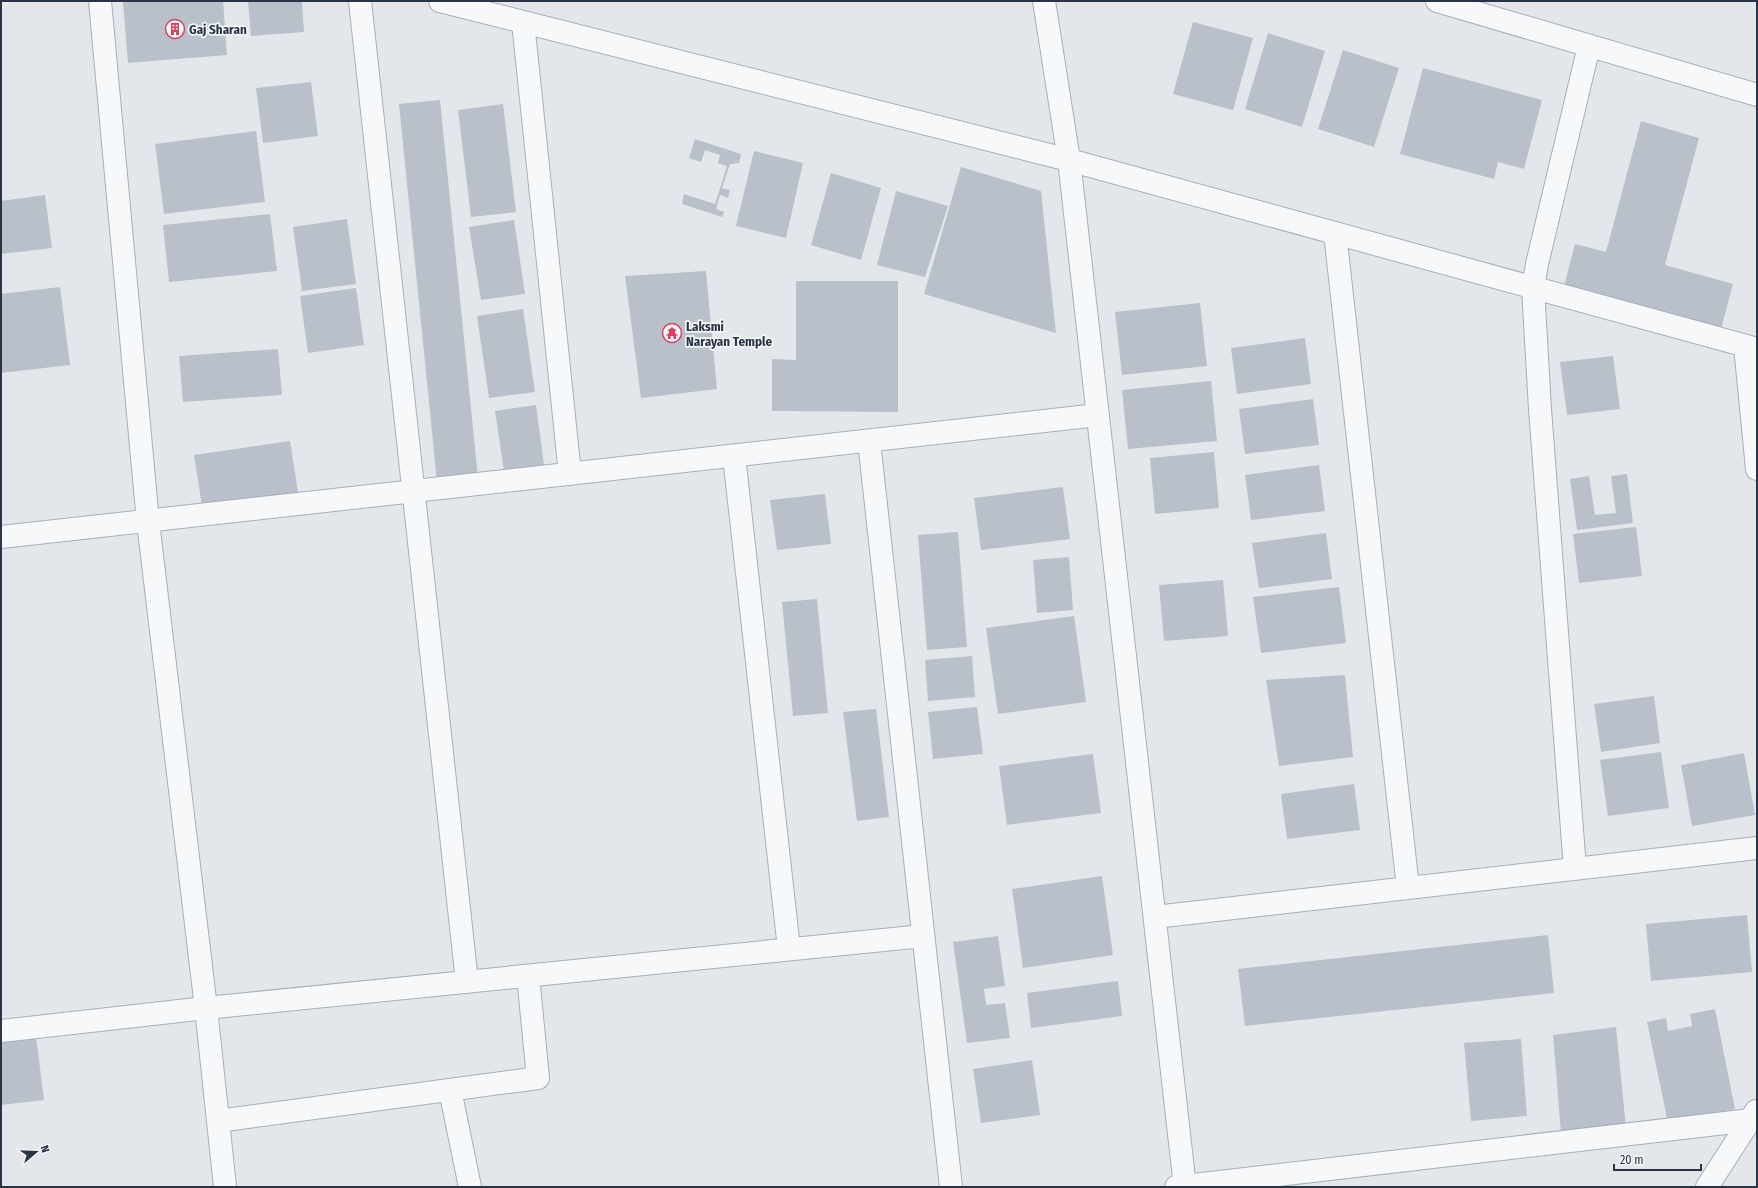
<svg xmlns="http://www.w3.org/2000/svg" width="1758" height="1188" viewBox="0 0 1758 1188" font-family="'Fira Sans Condensed',sans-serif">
<rect width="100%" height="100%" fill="#e3e7ec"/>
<path fill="#bac0ca" d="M223,1L227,55L128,63L123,2Z
M248,1H302L304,32L251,36Z
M1193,22L1253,38L1233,110L1173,94Z
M1268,33L1325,51L1302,127L1245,109Z
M1343,50L1399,68L1374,147L1318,129Z
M1423,68L1542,100L1524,169L1498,162L1494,179L1400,154Z
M311,82L318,136L263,143L256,88Z
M440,100L478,478L437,482L399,104Z
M503,104L516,212L471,217L458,110Z
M1641,121L1699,138L1665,265L1733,284L1720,333L1563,290L1575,244L1606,252Z
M256,131L265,202L164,214L155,144Z
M695,139L741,154L739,163L730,164L722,188L730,190L728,198L720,195L716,209L724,212L722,217L682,204L684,194L715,204L727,166L718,163L720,155L705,150L701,162L689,158Z
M754,151L803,163L786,238L736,226Z
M961,167L1041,191L1056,333L924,294Z
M831,173L881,188L861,260L811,245Z
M896,191L948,206L925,277L877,265Z
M45,195L52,248L1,254V201Z
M270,214L277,271L169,282L163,225Z
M347,219L356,284L302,291L293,227Z
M514,220L525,294L481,300L469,227Z
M706,271L717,389L641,398L625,276Z
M796,281H898V412L772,411V359L796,360Z
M60,287L70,365L1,373V294Z
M356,288L364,345L308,353L300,296Z
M1200,303L1207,366L1122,375L1115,312Z
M523,309L535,392L489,398L477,316Z
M1305,338L1311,384L1237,394L1231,348Z
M278,349L282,395L183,402L179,356Z
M1613,356L1620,409L1567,415L1560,362Z
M1211,381L1217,441L1128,449L1122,390Z
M1313,399L1319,445L1245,454L1239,409Z
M536,405L544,465L504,471L495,411Z
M290,441L298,492L202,506L194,455Z
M1214,452L1219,508L1155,514L1150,458Z
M1319,465L1325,511L1251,520L1245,475Z
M1627,474L1633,523L1577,530L1570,479L1589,476L1595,515L1616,513L1611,476Z
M1063,487L1070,539L981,550L974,498Z
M825,494L831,544L777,550L770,500Z
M1636,527L1642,576L1579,583L1573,534Z
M958,532L967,647L927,650L918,535Z
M1326,533L1332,579L1259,588L1252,543Z
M1069,557L1073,610L1037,613L1033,560Z
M1223,580L1228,636L1164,641L1159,585Z
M1339,587L1346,643L1261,653L1253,597Z
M817,599L828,713L793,716L782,602Z
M1074,616L1086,702L998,714L986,628Z
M972,656L975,697L928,701L925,660Z
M1345,675L1353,757L1279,766L1266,680Z
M1654,696L1660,743L1601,752L1594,704Z
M977,707L983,754L933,759L928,712Z
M876,709L889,817L857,821L843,712Z
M1661,752L1669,808L1608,816L1600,760Z
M1744,753L1755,815L1692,826L1681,765Z
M1093,754L1101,813L1007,825L999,766Z
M1354,784L1360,830L1287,839L1281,794Z
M1102,876L1113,955L1023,968L1012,889Z
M1747,915L1752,972L1651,981L1646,924Z
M1548,935L1554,993L1245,1026L1238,969Z
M998,936L1005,986L984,989L986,1005L1005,1003L1010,1038L967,1043L953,942Z
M1118,981L1122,1016L1031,1028L1027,993Z
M1715,1009L1735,1109L1668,1123L1647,1022L1666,1018L1668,1031L1692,1026L1690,1014Z
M1616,1027L1626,1128L1561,1133L1553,1035Z
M35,1028L44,1100L1,1105V1032Z
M1521,1039L1527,1116L1471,1121L1464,1043Z
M1032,1060L1040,1115L981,1123L973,1069Z"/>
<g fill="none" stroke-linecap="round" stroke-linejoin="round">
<g stroke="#a8aeb7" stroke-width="24">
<path id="minor" d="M100,1L148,522L206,1008L225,1187
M360,1L467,982
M440,1L1069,160L1757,349
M1044,1L1069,160L1185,1187
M1437,1L1757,95
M523,22L570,474
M1335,233L1408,888
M1745,346L1757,469
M869,441L951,1187
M734,456L789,949
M1,537L1098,415
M1575,869L1540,409L1533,288L1537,264L1589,46
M1155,917L1757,848
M1,1031L206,1008L923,936
M450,1090L470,1187
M218,1121L538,1078L528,976
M1176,1187L1751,1120
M1707,1187L1756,1111"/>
</g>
<use href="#minor" stroke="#f6f8fa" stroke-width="22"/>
</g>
<defs>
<g id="building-ring" transform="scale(1)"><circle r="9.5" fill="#f3f6f9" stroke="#d6435c" stroke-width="1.5"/><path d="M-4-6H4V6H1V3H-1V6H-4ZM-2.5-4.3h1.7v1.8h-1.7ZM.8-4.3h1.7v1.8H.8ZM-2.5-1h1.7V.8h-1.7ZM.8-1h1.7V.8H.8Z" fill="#d6435c"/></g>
<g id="temple-ring" transform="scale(1)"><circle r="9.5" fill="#f3f6f9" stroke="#d6435c" stroke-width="1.5"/><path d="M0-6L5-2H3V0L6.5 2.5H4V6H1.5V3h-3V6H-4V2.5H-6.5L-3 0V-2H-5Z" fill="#d6435c"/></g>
</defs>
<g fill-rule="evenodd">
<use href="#building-ring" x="175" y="29"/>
<use href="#temple-ring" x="672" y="333"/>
</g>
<g text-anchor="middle" stroke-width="3.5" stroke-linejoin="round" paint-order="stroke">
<g font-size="13" font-weight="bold" fill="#2a3446" stroke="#f3f6f9" text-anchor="start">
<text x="189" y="34">Gaj Sharan</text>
<text x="686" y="331">Laksmi<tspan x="686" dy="15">Narayan Temple</tspan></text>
</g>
</g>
<rect width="1758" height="1188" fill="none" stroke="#2a3446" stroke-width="4"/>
<g transform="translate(36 1152) rotate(71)" stroke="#f3f6f9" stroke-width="3" paint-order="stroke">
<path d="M0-3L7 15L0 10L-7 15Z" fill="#2a3446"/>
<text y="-6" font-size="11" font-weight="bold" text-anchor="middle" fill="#2a3446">N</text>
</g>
<path d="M1614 1164v6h87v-6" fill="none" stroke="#2a3446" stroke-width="2"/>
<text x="1620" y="1164" font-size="12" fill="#2a3446" stroke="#f3f6f9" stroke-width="3" paint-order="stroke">20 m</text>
</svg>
